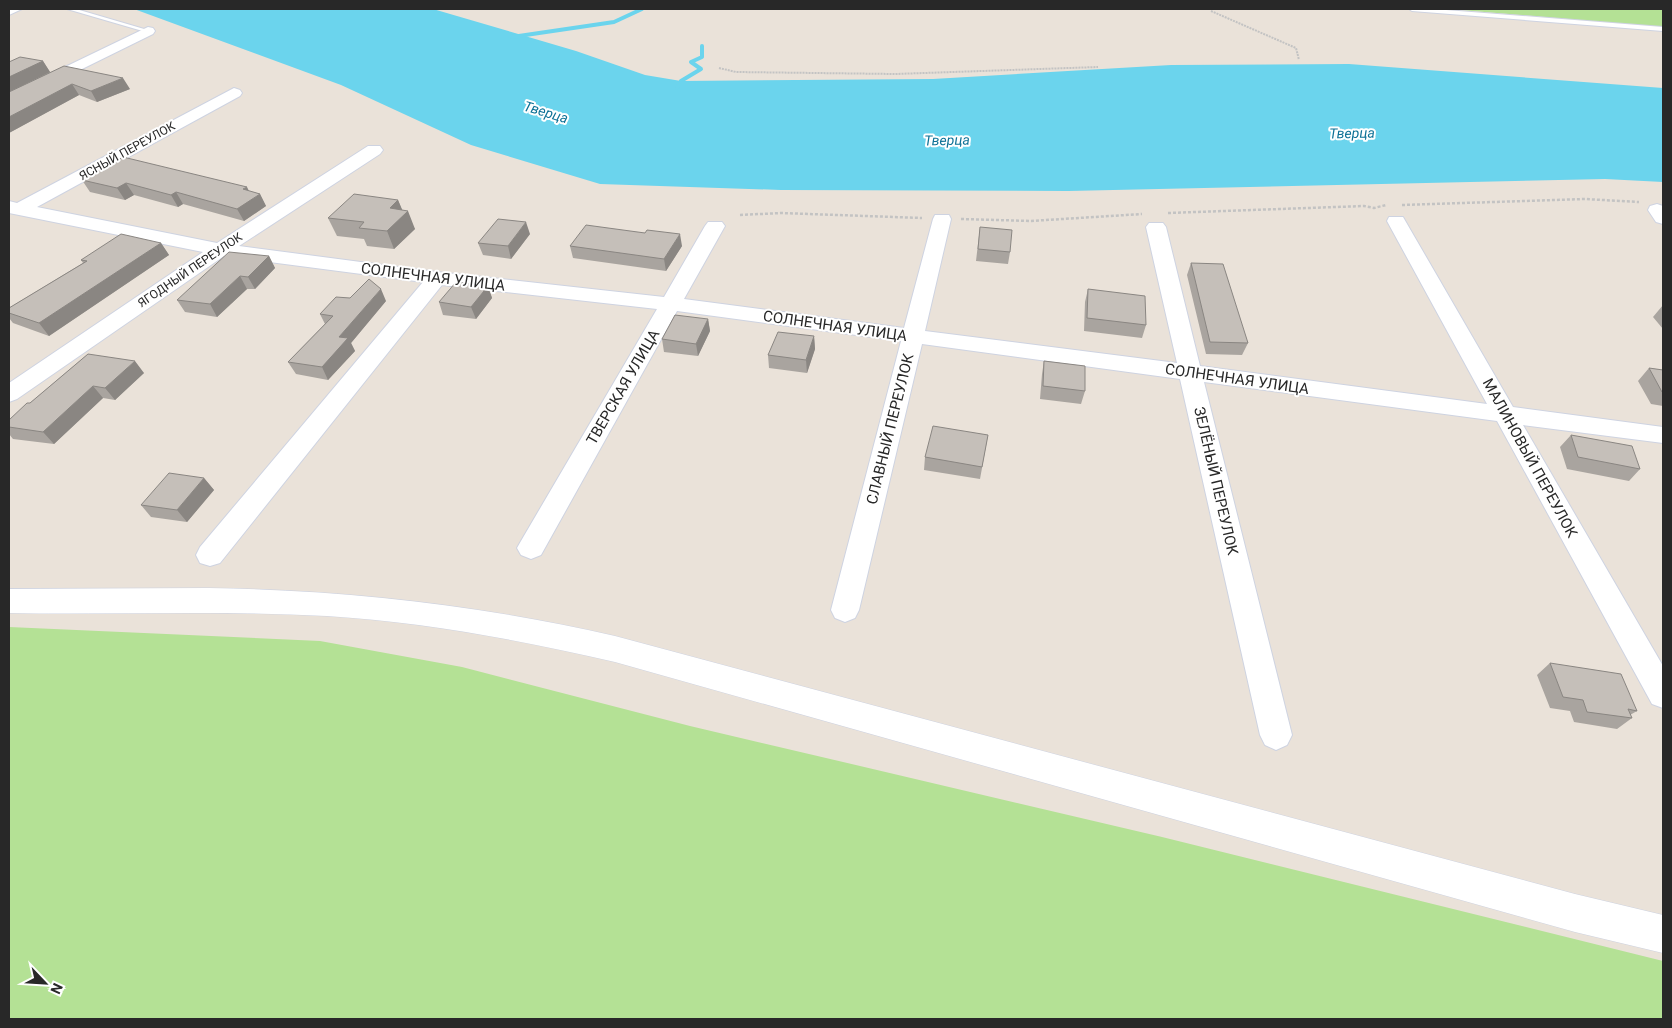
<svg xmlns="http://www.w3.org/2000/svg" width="1672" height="1028" viewBox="0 0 1672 1028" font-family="Roboto,sans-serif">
<rect width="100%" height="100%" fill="#eae2d9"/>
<path fill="#b4e195" d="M1449,9H1663V27Z
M9,627L320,641L462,667L690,726L1162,837L1663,961V1019H9Z"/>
<path fill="#6bd4ed" d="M134,9H433L576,51L645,75L681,81L933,79L1171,65L1349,64L1663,88V182L1605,179L1068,191L781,190L600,184L471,145L341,85Z"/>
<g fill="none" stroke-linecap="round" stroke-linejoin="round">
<path stroke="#6bd4ed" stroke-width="4" d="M512,37L614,22L642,9
M677,88L681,81L701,69L691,62L702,57V46"/>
<g stroke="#ced3e1" stroke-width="2">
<path id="lane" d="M67,9H76L151,31L146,32Z
M1409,9H1433L1663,27V31L1412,11Z"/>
</g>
<g stroke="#ced3e1" stroke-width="2">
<path id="street" d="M9,9H22L9,15Z
M148,27L153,28L155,31L153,34L9,105V94Z
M234,88L240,90L242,93L240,96L37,207L217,243L368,146H380L383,150L380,154L239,246L437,272L664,297L705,226L708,222H722L725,226L684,299L904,328L933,219L935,215H949L951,219L925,331L1177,363L1146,227L1149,223H1163L1166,227L1200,366L1487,404L1387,221L1389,217H1403L1513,407L1663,427V443L1523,425L1663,666V708L1652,704L1497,421L1204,382L1292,735L1287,745L1276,750L1265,745L1260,735L1180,379L922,344L859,610L855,618L845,622L835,618L831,610L901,341L677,311L541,555L531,559L521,555L517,548L521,541L657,309L442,285L220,563L210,566L200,563L196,555L200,547L423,282L224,256L17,399L9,402V383L203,252L9,213V201L17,203Z
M1657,204L1663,206V224L1656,222L1648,210L1650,206Z"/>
</g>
<g stroke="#ced3e1" stroke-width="1">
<path id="secondary" d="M208,588C347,590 479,605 615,636L1575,894L1663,915V953L1575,932L615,662C520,640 424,622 327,616C221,610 115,615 9,613V589Z"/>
</g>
<path stroke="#c3c3c3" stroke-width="2" stroke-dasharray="2 1" stroke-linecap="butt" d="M1211,11L1296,48L1299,60
M719,68L736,72L895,74L1098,67"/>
<path stroke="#c3c3c3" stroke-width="2.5" stroke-dasharray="3 2" stroke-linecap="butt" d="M1402,205L1585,199L1639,202
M1168,213L1364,206L1374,208L1386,205
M740,215L781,213L922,218
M961,219L1031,221L1142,214"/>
<use href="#lane" fill="#fff" fill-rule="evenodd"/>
<use href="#street" fill="#fff" fill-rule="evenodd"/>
<use href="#secondary" fill="#fff" fill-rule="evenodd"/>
</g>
<path fill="#a9a49f" d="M43,61L50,72L130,89L97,102L79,95L9,133V62Z
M82,180L249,191L260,194L266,206L244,221L183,204L178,207L134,195L125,200L90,192Z
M398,200L402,210L415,229L394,249L367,246L364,239L337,236L328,218Z
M980,227L1010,252L1008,264L976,261Z
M645,233L682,246L666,271L573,258L570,246Z
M530,234L511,259L483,255L478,243Z
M161,243L169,255L49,336L13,323L9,318V308L83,263L81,260Z
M269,256L275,268L255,289H247L217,317L185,312L177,300Z
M1191,263L1248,343L1242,355L1206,354L1187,275Z
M488,286L492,298L476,319L443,315L439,302Z
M1088,289L1146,325L1142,338L1084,331L1085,302Z
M386,301L351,343L355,351L328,380L296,374L288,362L325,324L320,314Z
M1663,305V329L1653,317Z
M708,319L710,331L698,356L664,352L662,339Z
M814,336L815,349L807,373L769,368L768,355Z
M88,354L144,373L115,400L103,398L54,444L13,439L9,434V420L30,403Z
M1044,361L1085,391L1081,404L1040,399L1042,374Z
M1649,368L1663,370V406L1651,404L1638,381Z
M988,435L980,479L924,470L925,457Z
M1571,435L1640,469L1629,481L1567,469L1560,447Z
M204,478L214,490L187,522L151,517L141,505Z
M1550,663L1637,711L1630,715L1632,718L1617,729L1574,722L1570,711L1550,708L1537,675Z"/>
<path fill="#8a8682" d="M43,61L50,72L9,92V77Z
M123,78L130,89L97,102L91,91Z
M72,84L79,95L9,133V117Z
M126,183L134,195L125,200L117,188Z
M247,187L253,199L260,194L266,206L244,221L237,209L243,189Z
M176,192L183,204L178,207L171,195Z
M398,200L404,214L408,211L415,229L394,249L387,231L390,208Z
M526,222L530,234L511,259L508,246Z
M680,234L682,246L666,271L664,259Z
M161,243L169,255L49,336L39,323Z
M269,256L275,268L255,289L248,277Z
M240,276L247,289L217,317L210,304Z
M488,286L492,298L476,319L471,307Z
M381,289L386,301L351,343L355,351L328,380L322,367L339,337Z
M708,319L710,331L698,356L696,344Z
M814,336L815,349L807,373L806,360Z
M135,361L144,373L115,400L105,388Z
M93,386L103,398L54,444L43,432Z
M204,478L214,490L187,522L177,510Z"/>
<path fill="#c5bfb9" stroke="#8a8682" d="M20,57L43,61L9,77V62Z
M64,66L123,78L91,91L72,84L9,117V92Z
M123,157L247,187L243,189L260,194L237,209L176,192L171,195L126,183L117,188L82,180Z
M354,194L398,200L390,208L408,211L387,231L359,228L364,222L328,218Z
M498,219L526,222L508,246L478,243Z
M586,225L645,233L647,230L680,234L664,259L570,246Z
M980,227L1012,230L1010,252L978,249Z
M121,234L161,243L39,323L9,313V308L87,261L81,260Z
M229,252L269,256L248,277L240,276L210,304L177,300Z
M1191,263L1223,264L1248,343L1210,342Z
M369,279L381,289L339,337L348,338L322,367L288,362L333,316L320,314L336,297L350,298Z
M456,282L488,286L471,307L439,302Z
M1088,289L1145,296L1146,325L1087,318Z
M675,315L708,319L696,344L662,339Z
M778,332L814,336L806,360L768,355Z
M88,354L135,361L105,388L93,386L43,432L9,427V420L27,403H30Z
M1044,361L1085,366V391L1043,386Z
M1649,368L1663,370V392H1662Z
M933,426L988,435L982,467L925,457Z
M1571,435L1632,446L1640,469L1578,457Z
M169,473L204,478L177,510L141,505Z
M1550,663L1621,674L1637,711L1628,709L1632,718L1587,712L1583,700L1563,697Z"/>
<g text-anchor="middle" stroke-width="4" stroke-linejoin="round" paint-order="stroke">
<g font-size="12" fill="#282828" stroke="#fff">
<text transform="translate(127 151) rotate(-29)" y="4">ЯСНЫЙ ПЕРЕУЛОК</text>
<text transform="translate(190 270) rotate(-34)" y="4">ЯГОДНЫЙ ПЕРЕУЛОК</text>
</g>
<g font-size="14" font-style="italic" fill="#0d7196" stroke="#fff">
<text transform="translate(546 112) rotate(17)" y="5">Тверца</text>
<text transform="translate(1352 133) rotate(-1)" y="5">Тверца</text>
<text transform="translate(947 140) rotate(-1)" y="5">Тверца</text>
</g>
<g font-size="15" fill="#282828" stroke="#fff">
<text transform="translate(433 277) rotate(7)" y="5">СОЛНЕЧНАЯ УЛИЦА</text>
<text transform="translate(835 326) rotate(8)" y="5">СОЛНЕЧНАЯ УЛИЦА</text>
<text transform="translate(1237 379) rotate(8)" y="5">СОЛНЕЧНАЯ УЛИЦА</text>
<text transform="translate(623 387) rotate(-60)" y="5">ТВЕРСКАЯ УЛИЦА</text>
<text transform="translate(890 429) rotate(-76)" y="5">СЛАВНЫЙ ПЕРЕУЛОК</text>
<text transform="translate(1530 458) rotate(61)" y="5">МАЛИНОВЫЙ ПЕРЕУЛОК</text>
<text transform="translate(1216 481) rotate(77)" y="5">ЗЕЛЁНЫЙ ПЕРЕУЛОК</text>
</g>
</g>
<rect width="1672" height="1028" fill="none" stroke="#282828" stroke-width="20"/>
<g transform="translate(45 983) rotate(115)" stroke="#ffffff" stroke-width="4" paint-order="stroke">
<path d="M0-4L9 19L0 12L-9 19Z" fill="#282828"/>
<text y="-8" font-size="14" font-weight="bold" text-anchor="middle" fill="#282828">N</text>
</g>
</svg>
